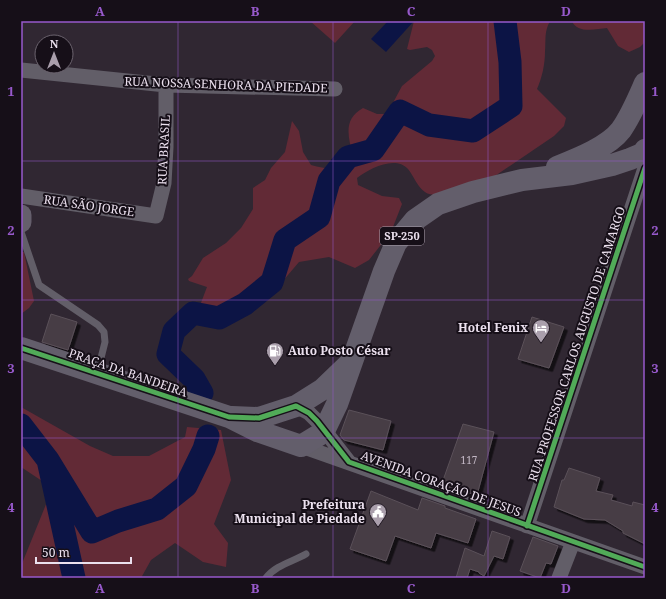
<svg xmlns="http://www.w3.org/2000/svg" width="666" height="599" viewBox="0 0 666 599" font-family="'Noto Serif',serif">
<defs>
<filter id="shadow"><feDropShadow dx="3.5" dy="3.5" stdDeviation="0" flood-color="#0009"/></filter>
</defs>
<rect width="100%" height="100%" fill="#302732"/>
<path fill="#622a36" d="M310,21H355L335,43Z
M414,21H550C544,32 546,39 545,52C545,64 542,78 537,89L566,118L564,126L554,136L495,176L434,195C431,194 427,194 425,192C418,188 413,175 408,169C395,155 369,169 357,178L358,185L382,196L399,198L402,204L391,232L369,260L355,268L329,257L299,262L282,282L258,295L231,315L210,323L202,320L199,308L207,287L189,281L188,279L192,276L203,258L226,243L241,228L253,209V188L265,180L271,168L285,152L292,121L299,131L303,152L311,165C331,170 340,172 353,155C348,137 343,119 363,108L377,114H387L402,86L432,61L435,56L432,50L427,47L410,50L407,49Z
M572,21H645V42L640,47L629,52L618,46L607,28C596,29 577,34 572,21Z
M21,252H24L34,301L29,308L21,314Z
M21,407L90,446L113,456H149L185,437L187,427L221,430L231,480L214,524L228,543L226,567L203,562L175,543L151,560L141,578H21V566L51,492L45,483L21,467Z"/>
<path fill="#0c1445" d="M388,21H414L386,52L371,39Z"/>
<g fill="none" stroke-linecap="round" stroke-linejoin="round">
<path stroke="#0c1445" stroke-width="23" d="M202,393L194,379L168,354L174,331L193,313L219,318L245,304L272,282L285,240L319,217L329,181L348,157L373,150L400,111L429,125L473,131L511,106L510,62L505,21
M21,425L48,460L74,578
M48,460L92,532L118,521L157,509L186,486L204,449L208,436"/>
</g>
<path fill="#463c45" stroke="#5b5159" filter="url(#shadow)" d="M51,314L77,322L68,350L42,342Z
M532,317L564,327L549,368L518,359Z
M349,410L391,421L383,450L344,440L340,435Z
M463,424L494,432L477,495L441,486Z
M569,468L600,478L596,491L613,495L611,500L632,506L633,502L645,505V544L623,533V531L605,520L584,519L554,507L562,480H564Z
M371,491L418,510L422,498L445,506V508L476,519L468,543L436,533L431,548L395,536L386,561L350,549Z
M492,531L510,537L503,559L494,556L484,576L479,573V572L470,569L467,578H456L465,548L484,556Z
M533,537L558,546L551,564L546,563L540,578L520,571Z"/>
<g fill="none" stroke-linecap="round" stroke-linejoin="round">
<path stroke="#625e68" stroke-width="7" d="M21,232L39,285L98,325L104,332L105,342L98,370
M266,578C276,565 292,562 306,554"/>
<path stroke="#625e68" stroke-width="15" d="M21,70L166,85L335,89
M21,196L156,216L164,183L166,147V85
M296,406L309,413L317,421L349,462
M301,446L645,567
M527,526L645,168
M559,578L573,542"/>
<path stroke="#655f6c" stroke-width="21" d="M21,215V222"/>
<path stroke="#635e6b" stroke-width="22" d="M557,167C577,159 608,147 621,130C631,116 638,99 645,83
M21,348L229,417L257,431L301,446L319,435L324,431L337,404L384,271L396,243L415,220L438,204L473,192L522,180L572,174L612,165L630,159L642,154L645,150
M232,417L259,418L296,406L323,389L349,364"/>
<g stroke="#160f18" stroke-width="8">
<path id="cycleway" d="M21,348L229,417L259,418L296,406L309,413L317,421L349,462L645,567
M527,526L645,168"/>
</g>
<use href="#cycleway" stroke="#51ab58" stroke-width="5"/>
</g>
<path fill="none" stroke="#9759cb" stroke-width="1" stroke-opacity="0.55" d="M178,21V578M333,21V578M488,21V578M21,161H645M21,300H645M21,438H645"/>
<defs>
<g id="hotel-pin" transform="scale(0.9)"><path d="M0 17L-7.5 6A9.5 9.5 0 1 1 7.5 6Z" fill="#aa9fac" stroke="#160f18"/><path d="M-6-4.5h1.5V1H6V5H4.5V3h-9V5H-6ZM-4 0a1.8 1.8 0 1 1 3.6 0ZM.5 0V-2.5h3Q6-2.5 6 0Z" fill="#fff"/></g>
<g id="fuel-pin" transform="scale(0.9)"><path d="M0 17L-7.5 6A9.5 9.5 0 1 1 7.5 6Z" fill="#aa9fac" stroke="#160f18"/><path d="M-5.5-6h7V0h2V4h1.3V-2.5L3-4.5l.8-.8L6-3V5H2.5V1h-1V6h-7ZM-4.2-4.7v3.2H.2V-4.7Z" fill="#fff"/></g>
<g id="civic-pin" transform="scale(0.9)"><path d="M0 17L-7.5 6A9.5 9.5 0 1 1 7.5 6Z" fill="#aa9fac" stroke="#160f18"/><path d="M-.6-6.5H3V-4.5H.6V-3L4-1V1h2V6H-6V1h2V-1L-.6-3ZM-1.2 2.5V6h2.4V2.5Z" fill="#fff"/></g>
</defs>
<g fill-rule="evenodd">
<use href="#hotel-pin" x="541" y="328"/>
<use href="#fuel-pin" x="275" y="351"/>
<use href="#civic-pin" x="378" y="512"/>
</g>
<g text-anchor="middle" stroke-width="4" stroke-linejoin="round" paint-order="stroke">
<g font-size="10" fill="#c2b7c4">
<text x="469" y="464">117</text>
</g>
<rect fill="#160f18" stroke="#aba1ae" stroke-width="1" x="380" y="227" width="44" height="18" rx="3"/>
<g font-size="11" font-weight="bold" fill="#ebe0ee">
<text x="402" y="240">SP-250</text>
</g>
<g font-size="12" fill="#ebe0ee" stroke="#160f18">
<text transform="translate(226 85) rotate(2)" y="4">RUA NOSSA SENHORA DA PIEDADE</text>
<text transform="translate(164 150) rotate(-87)" y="4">RUA BRASIL</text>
<text transform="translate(89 206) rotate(8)" y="4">RUA SÃO JORGE</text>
<text transform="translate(577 344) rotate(-72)" y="4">RUA PROFESSOR CARLOS AUGUSTO DE CAMARGO</text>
<text transform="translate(128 373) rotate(19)" y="4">PRAÇA DA BANDEIRA</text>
<text transform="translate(441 484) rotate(20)" y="4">AVENIDA CORAÇÃO DE JESUS</text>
</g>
<g font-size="12" font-weight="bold" fill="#ebe0ee" stroke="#160f18" text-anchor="end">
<text x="528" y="332">Hotel Fenix</text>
<text x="288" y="355" text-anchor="start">Auto Posto César</text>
<text x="365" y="509">Prefeitura<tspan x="365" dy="14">Municipal de Piedade</tspan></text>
</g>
</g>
<rect width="666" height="599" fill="none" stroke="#160f18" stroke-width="44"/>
<g transform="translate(54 54)"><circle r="19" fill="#160f18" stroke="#6b636e"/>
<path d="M0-3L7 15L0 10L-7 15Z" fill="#aa9fac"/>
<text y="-6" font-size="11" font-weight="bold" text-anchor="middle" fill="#ebe0ee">N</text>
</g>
<path d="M36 557v6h95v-6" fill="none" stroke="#ebe0ee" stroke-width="2"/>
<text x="42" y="557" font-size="12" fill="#ebe0ee" stroke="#160f18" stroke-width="3" paint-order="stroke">50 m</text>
<rect x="22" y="22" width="622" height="555" fill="none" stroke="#9759cb" stroke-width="1.5"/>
<g font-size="13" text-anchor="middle" font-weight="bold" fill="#9759cb">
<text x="100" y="16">A</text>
<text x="255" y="16">B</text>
<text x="411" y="16">C</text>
<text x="566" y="16">D</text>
<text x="11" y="96">1</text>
<text x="655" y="96">1</text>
<text x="11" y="235">2</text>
<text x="655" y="235">2</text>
<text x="11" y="373">3</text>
<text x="655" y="373">3</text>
<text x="11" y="512">4</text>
<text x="655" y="512">4</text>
<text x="100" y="593">A</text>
<text x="255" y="593">B</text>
<text x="411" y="593">C</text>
<text x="566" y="593">D</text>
</g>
</svg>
